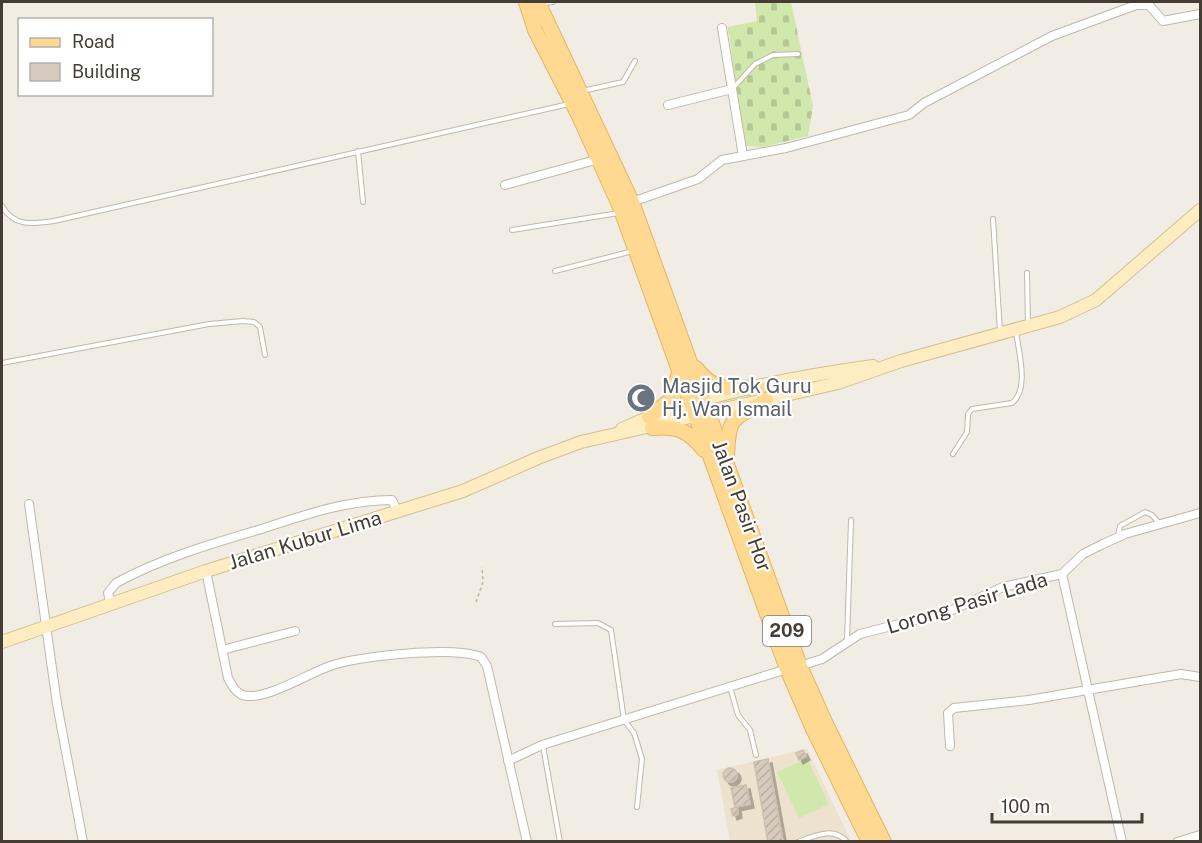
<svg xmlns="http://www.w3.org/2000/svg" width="1202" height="843" viewBox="0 0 1202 843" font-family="'Public Sans',sans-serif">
<defs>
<pattern id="cemetery-stones" width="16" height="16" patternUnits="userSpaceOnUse" patternTransform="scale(1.5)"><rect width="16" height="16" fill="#d0e8ac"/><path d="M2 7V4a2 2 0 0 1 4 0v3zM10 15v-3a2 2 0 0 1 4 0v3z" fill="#b4c895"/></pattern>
<pattern id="building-hatch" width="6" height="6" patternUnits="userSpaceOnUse" patternTransform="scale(1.5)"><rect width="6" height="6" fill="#d7cbbd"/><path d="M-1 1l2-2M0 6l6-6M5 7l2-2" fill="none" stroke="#baafa3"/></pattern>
<filter id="shadow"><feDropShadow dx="4" dy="4" stdDeviation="0" flood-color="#0004"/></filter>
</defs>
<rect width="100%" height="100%" fill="#f2ede4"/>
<path fill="#ece2ce" d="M807,749L851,841H730L717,770Z"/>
<path fill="url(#cemetery-stones)" d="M755,2H791L813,106L808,136L763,147L745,146C737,106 734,67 728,27L757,21Z"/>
<path fill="#d0e8ac" d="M807,758L829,804L799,818L777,772Z"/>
<path fill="url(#building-hatch)" stroke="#cfc0ad" stroke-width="1.5" filter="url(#shadow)" d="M803,750L806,756L799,760L796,753Z
M768,759L783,842H768L754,762Z
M723 775a7 7 0 1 1 14 0a7 7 0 1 1-14 0Z
M746,785L750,804L735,807L731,788Z
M737,807L738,814L733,816L731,809Z"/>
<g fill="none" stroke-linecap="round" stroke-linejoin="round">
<g stroke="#c1b7aa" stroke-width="6">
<path id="lane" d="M543,3L553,2
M734,87L755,64L773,55L798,54
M582,91L623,82L635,61
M358,151L363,202
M2,206C14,227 32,224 54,221L569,104
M993,219L1000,332
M512,230L619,213
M555,271L633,251
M1027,273L1028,324
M2,363L209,324L243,321L254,322L260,327L265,355
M953,454L967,432L968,414L972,409L1012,403C1030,389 1018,350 1016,331
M1118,536L1120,526L1145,512L1152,515L1159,523
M555,624L598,623L611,630L624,720L634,733L642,759L637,807
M847,640L851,520
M730,687L738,715L750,730L756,755
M543,746L560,842
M798,842C814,836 834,826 847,842"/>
</g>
<g stroke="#c1b7aa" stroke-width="10">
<path id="street" d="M722,28L743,156
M668,105L732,89
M505,185L599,159
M632,202L698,179L722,160L786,148L909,115L924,103L1052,36L1136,5H1149L1163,21L1200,14
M29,504L57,704L83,842
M206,571L228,678C232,686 237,695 247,696C270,698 307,674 330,666C360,656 452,646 481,657L487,666L527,842
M1062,574L1122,842
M111,605L108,593L116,583C160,559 210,544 258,530C302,516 346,500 392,500L398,512
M222,650L295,631
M800,666L822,659L860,634L950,611L1003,587L1062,574L1083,554L1103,544L1125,534L1200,513
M950,746L948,713L954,708L1029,700L1181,674L1200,677
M508,761L542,745L787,669
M1177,842L1200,835"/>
</g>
<g stroke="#d3bf93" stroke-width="14">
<path id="secondary" d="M622,429C695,395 793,377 873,366
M2,642L206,571L463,491L538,458L581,442L838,383L901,361L1060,317L1096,300L1200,210"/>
</g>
<g stroke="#e5b560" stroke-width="16">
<path id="primary" d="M526,2L535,30L579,116L620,207L787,669L813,729L869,842
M538,2L632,202L800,666L825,722L884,842
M696,368C717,395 730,386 759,388
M649,417L673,398L679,372
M652,428C677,426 688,430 704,450
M727,456C729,412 733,422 766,400"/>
</g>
<path stroke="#c0af98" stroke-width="1.5" stroke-dasharray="3 3" stroke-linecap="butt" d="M476,602L483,582L482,567"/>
<use href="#lane" stroke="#fff" stroke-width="4"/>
<use href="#street" stroke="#fff" stroke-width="8"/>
<use href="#secondary" stroke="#ffedc2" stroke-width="12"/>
<use href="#primary" stroke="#ffd991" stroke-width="14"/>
</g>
<defs>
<g id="mosque-disc" transform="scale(1.5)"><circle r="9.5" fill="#6b7280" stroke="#fff"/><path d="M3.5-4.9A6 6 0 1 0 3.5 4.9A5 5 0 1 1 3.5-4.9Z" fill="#fff"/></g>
</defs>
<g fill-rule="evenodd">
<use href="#mosque-disc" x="641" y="398"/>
</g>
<g text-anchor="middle" stroke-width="4.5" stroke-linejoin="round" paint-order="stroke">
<rect fill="#fff" stroke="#7d7771" stroke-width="1.5" x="763" y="616" width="48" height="30" rx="4.5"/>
<g font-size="18" font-weight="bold" fill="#453d34">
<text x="787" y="637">209</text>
</g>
<g font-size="20" fill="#5b616d" stroke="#fff" text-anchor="start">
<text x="662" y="393">Masjid Tok Guru<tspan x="662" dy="23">Hj. Wan Ismail</tspan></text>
</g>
<g font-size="20" fill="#453d34" stroke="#fff">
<text transform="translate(742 506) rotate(70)" y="7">Jalan Pasir Hor</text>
<text transform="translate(305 540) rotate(-17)" y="7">Jalan Kubur Lima</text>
<text transform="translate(967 603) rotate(-17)" y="7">Lorong Pasir Lada</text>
</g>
</g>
<rect width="1202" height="843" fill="none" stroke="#453d34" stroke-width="6"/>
<rect x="18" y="18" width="195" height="78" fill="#ffffff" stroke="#b5b1ae" stroke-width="1.5"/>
<rect x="30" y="38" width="30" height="9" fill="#ffd991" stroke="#b5b1ae" stroke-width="1.5"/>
<text x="72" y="48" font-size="18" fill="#453d34">Road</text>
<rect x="30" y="63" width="30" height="18" fill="#d7cbbd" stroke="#b5b1ae" stroke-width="1.5"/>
<text x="72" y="78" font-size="18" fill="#453d34">Building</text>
<path d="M992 813v9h150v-9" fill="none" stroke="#453d34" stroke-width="3"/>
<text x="1001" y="813" font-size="18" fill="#453d34" stroke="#ffffff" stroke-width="4.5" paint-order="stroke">100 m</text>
</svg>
